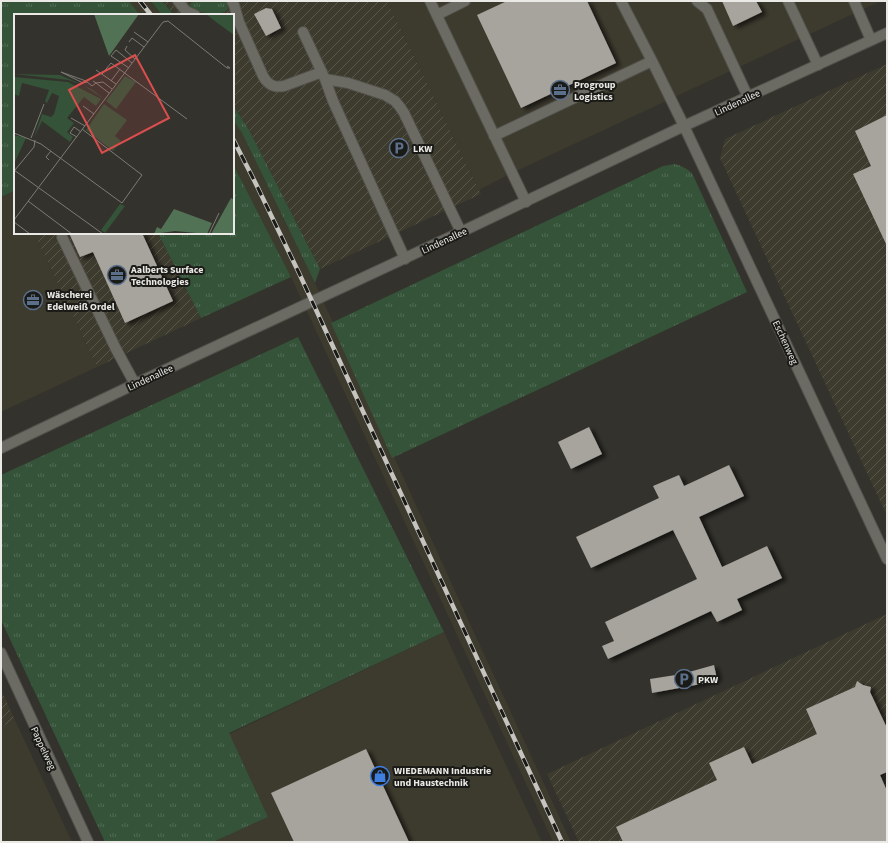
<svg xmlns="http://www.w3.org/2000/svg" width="888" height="843" viewBox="0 0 888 843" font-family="'Source Sans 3',sans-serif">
<defs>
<pattern id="industrial-furrows" width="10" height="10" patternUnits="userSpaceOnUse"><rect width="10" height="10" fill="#3d3a2e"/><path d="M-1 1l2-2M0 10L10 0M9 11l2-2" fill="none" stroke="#59564c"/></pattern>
<pattern id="grass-tufts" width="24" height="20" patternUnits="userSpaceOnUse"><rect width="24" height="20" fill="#345338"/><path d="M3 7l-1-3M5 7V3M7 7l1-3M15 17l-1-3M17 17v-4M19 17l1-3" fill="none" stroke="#526c55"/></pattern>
<filter id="shadow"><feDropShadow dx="4.5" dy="2.5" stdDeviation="2" flood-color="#0009"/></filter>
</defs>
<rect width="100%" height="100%" fill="#33322c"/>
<path fill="#3d3a2e" d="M129,1H151L162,15H140Z
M387,1H881L709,81L512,173L479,190Z
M233,120L242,133L315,283L466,615L571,842H553L291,277L233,164Z
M14,191L15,233H34L97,367L1,412V197Z
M444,632L542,842H213L268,817L229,734Z
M15,720L72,842H1V727Z"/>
<path fill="url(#industrial-furrows)" d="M162,1H387L481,194L320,269L249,130L233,105V15H174Z
M887,64V516L720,158L725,139Z
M34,233H158L201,318L97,367Z
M887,614V842H579L547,774Z
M1,690L15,720L1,727Z"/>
<path fill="url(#grass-tufts)" d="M1,1H129L140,15H15V192L14,191L1,197Z
M151,1H162L174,15H162Z
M199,1H225C239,19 200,13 194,10C190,8 191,8 189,5L192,2Z
M233,105L249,130L320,269L315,283L242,133L233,120Z
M233,164L291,277L201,318L158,233H233Z
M675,164C682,166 686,168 692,173L747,292L392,458L331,323L663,166Z
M298,337L444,632L229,733L268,817L213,842H105L1,620V475Z"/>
<path fill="#a6a49d" filter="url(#shadow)" d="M507,1H587L616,63L521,108L477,15Z
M722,1H756L762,12L733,26Z
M266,8L272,9L281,28L266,36L254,14Z
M887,115V246L853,174L871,166L855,131Z
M69,233H142L173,301L125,323L93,252L80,257Z
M589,427L602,454L571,469L558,442Z
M729,465L744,496L699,517L722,567L767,546L782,578L737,599L742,610L717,622L711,611L608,659L602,646L614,641L605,622L697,579L673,530L591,568L576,537L659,498L653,486L679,475L684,486Z
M714,665L717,679L701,684L652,693L650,679L682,674Z
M857,681L863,685L871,687L870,692L887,728V772L880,775L887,791V842H623L616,827L717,780L709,763L744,747L752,764L817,734L806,709L855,687Z
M366,749L409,842H294L271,793Z"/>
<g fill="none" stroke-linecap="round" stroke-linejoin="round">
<g stroke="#51504a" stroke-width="12">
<path id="service" d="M178,1L186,11L195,15
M232,1L234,5L239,22L263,76C268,85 274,88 284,86L322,72
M430,1L526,202
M621,1L652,61L684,126
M697,1L707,9L748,97
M788,1L818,65
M854,1L871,40
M437,15L465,1
M303,32L325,79L348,83L385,95L395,101L400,107L404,113L461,232
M325,79L333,101L405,259
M494,136L652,61
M62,237L116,349L135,384"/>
</g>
<g stroke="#51504a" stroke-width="12">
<path id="minor" d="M684,126L887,559
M1,448L135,384L461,232L684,126L887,33
M1,653L88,842"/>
</g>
<use href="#service" stroke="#6b6a63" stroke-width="10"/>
<use href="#minor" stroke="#6b6a63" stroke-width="10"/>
<g stroke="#c5c4bf" stroke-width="4.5">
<path id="rail" d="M140,1L151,15
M233,139L255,182L299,273L562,842"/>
</g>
<use href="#rail" stroke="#1a1a17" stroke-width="3" stroke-dasharray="9" stroke-linecap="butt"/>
</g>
<defs>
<g id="office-ring" transform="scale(1)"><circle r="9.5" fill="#1a1a17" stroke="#5c6f8a" stroke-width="1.5"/><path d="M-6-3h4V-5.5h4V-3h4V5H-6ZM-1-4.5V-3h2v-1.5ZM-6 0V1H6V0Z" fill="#5c6f8a"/></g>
<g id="parking-ring" transform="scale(1)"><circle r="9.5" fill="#1a1a17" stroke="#5c6f8a" stroke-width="1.5"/><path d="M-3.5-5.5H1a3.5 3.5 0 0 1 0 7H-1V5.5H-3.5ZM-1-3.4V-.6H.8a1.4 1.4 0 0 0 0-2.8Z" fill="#5c6f8a"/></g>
<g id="shop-ring" transform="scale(1)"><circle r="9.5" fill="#1a1a17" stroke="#3f7fe0" stroke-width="1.5"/><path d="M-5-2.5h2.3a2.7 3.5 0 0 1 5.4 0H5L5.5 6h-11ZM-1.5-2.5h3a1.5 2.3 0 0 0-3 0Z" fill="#3f7fe0"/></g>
</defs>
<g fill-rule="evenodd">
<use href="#office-ring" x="560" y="90"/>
<use href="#parking-ring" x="399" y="148"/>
<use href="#office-ring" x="117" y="275"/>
<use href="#office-ring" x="33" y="300"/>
<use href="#parking-ring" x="684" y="679"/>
<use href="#shop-ring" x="380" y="776"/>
</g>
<g text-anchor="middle" stroke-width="4" stroke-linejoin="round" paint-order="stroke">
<g font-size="10" font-weight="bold" fill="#eae9e5" stroke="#1a1a17" text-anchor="start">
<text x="574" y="88">Progroup<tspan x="574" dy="12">Logistics</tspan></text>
<text x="413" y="152">LKW</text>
<text x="131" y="273">Aalberts Surface<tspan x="131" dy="12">Technologies</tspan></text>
<text x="47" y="298">Wäscherei<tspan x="47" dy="12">Edelweiß Ordel</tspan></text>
<text x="698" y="683">PKW</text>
<text x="394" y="774">WIEDEMANN Industrie<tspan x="394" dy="12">und Haustechnik</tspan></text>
</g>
<g font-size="10" fill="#eae9e5" stroke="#1a1a17">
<text transform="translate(737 102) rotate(-25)" y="4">Lindenallee</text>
<text transform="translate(444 240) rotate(-25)" y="4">Lindenallee</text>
<text transform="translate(786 342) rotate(65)" y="4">Eschenweg</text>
<text transform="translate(150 377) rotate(-25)" y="4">Lindenallee</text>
<text transform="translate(44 748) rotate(65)" y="4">Pappelweg</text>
</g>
</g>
<g transform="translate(14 14)">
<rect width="220" height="220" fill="#33322c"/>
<path d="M192,0H220V21L202,8ZM0,60L46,61L69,71L79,76L90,85L69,71L54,66ZM111,62L122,68L102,95L92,87ZM0,63L54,68L87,85L82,92L70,83L53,104L60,109L53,118L59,123L56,128L28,107L20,124L28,100L37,103L40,100L45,82L38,79L33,89L31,87L35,76L8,69L5,82L0,80ZM90,90L113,106L101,122L107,127L99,137L72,116ZM0,121L12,124L0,150ZM106,190L111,192L91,219L87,216Z" fill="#345338"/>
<path d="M80,0H125L95,42ZM217,184L220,186V220H197ZM160,195L198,209L193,220L161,217L140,220L143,213L147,215Z" fill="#517255"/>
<path fill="none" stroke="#7c7b76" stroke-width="1" d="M120,18L134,28M115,28L118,24L130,33M113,32L111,36L121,45M115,54L97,42L102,36L118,49M82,56L102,70M88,60L97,49L173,105M79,67L82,69L89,68L98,75M97,67L106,55M73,68L69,69L47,58L72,67L78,72L82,69M82,69L95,79M69,92L80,100M57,104L71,112M0,119L27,130L108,189L128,161L68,115M63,123L56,119L60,113L67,118M17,124L30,90M35,146L32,143L37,137M0,156L89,220M1,156L20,133L21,126M14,187L58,220M0,206L149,8L154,7L213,54H216L213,52M0,208L16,220M152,220H168M195,220L205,199"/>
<path fill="#da4f4e" fill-opacity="0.15" stroke="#da4f4e" stroke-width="2" d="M121,41L155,104L88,139L55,76Z"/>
<rect width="220" height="220" fill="none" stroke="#eae9e5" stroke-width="2"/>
</g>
<rect width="888" height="843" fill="none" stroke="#eae9e5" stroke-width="4"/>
</svg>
